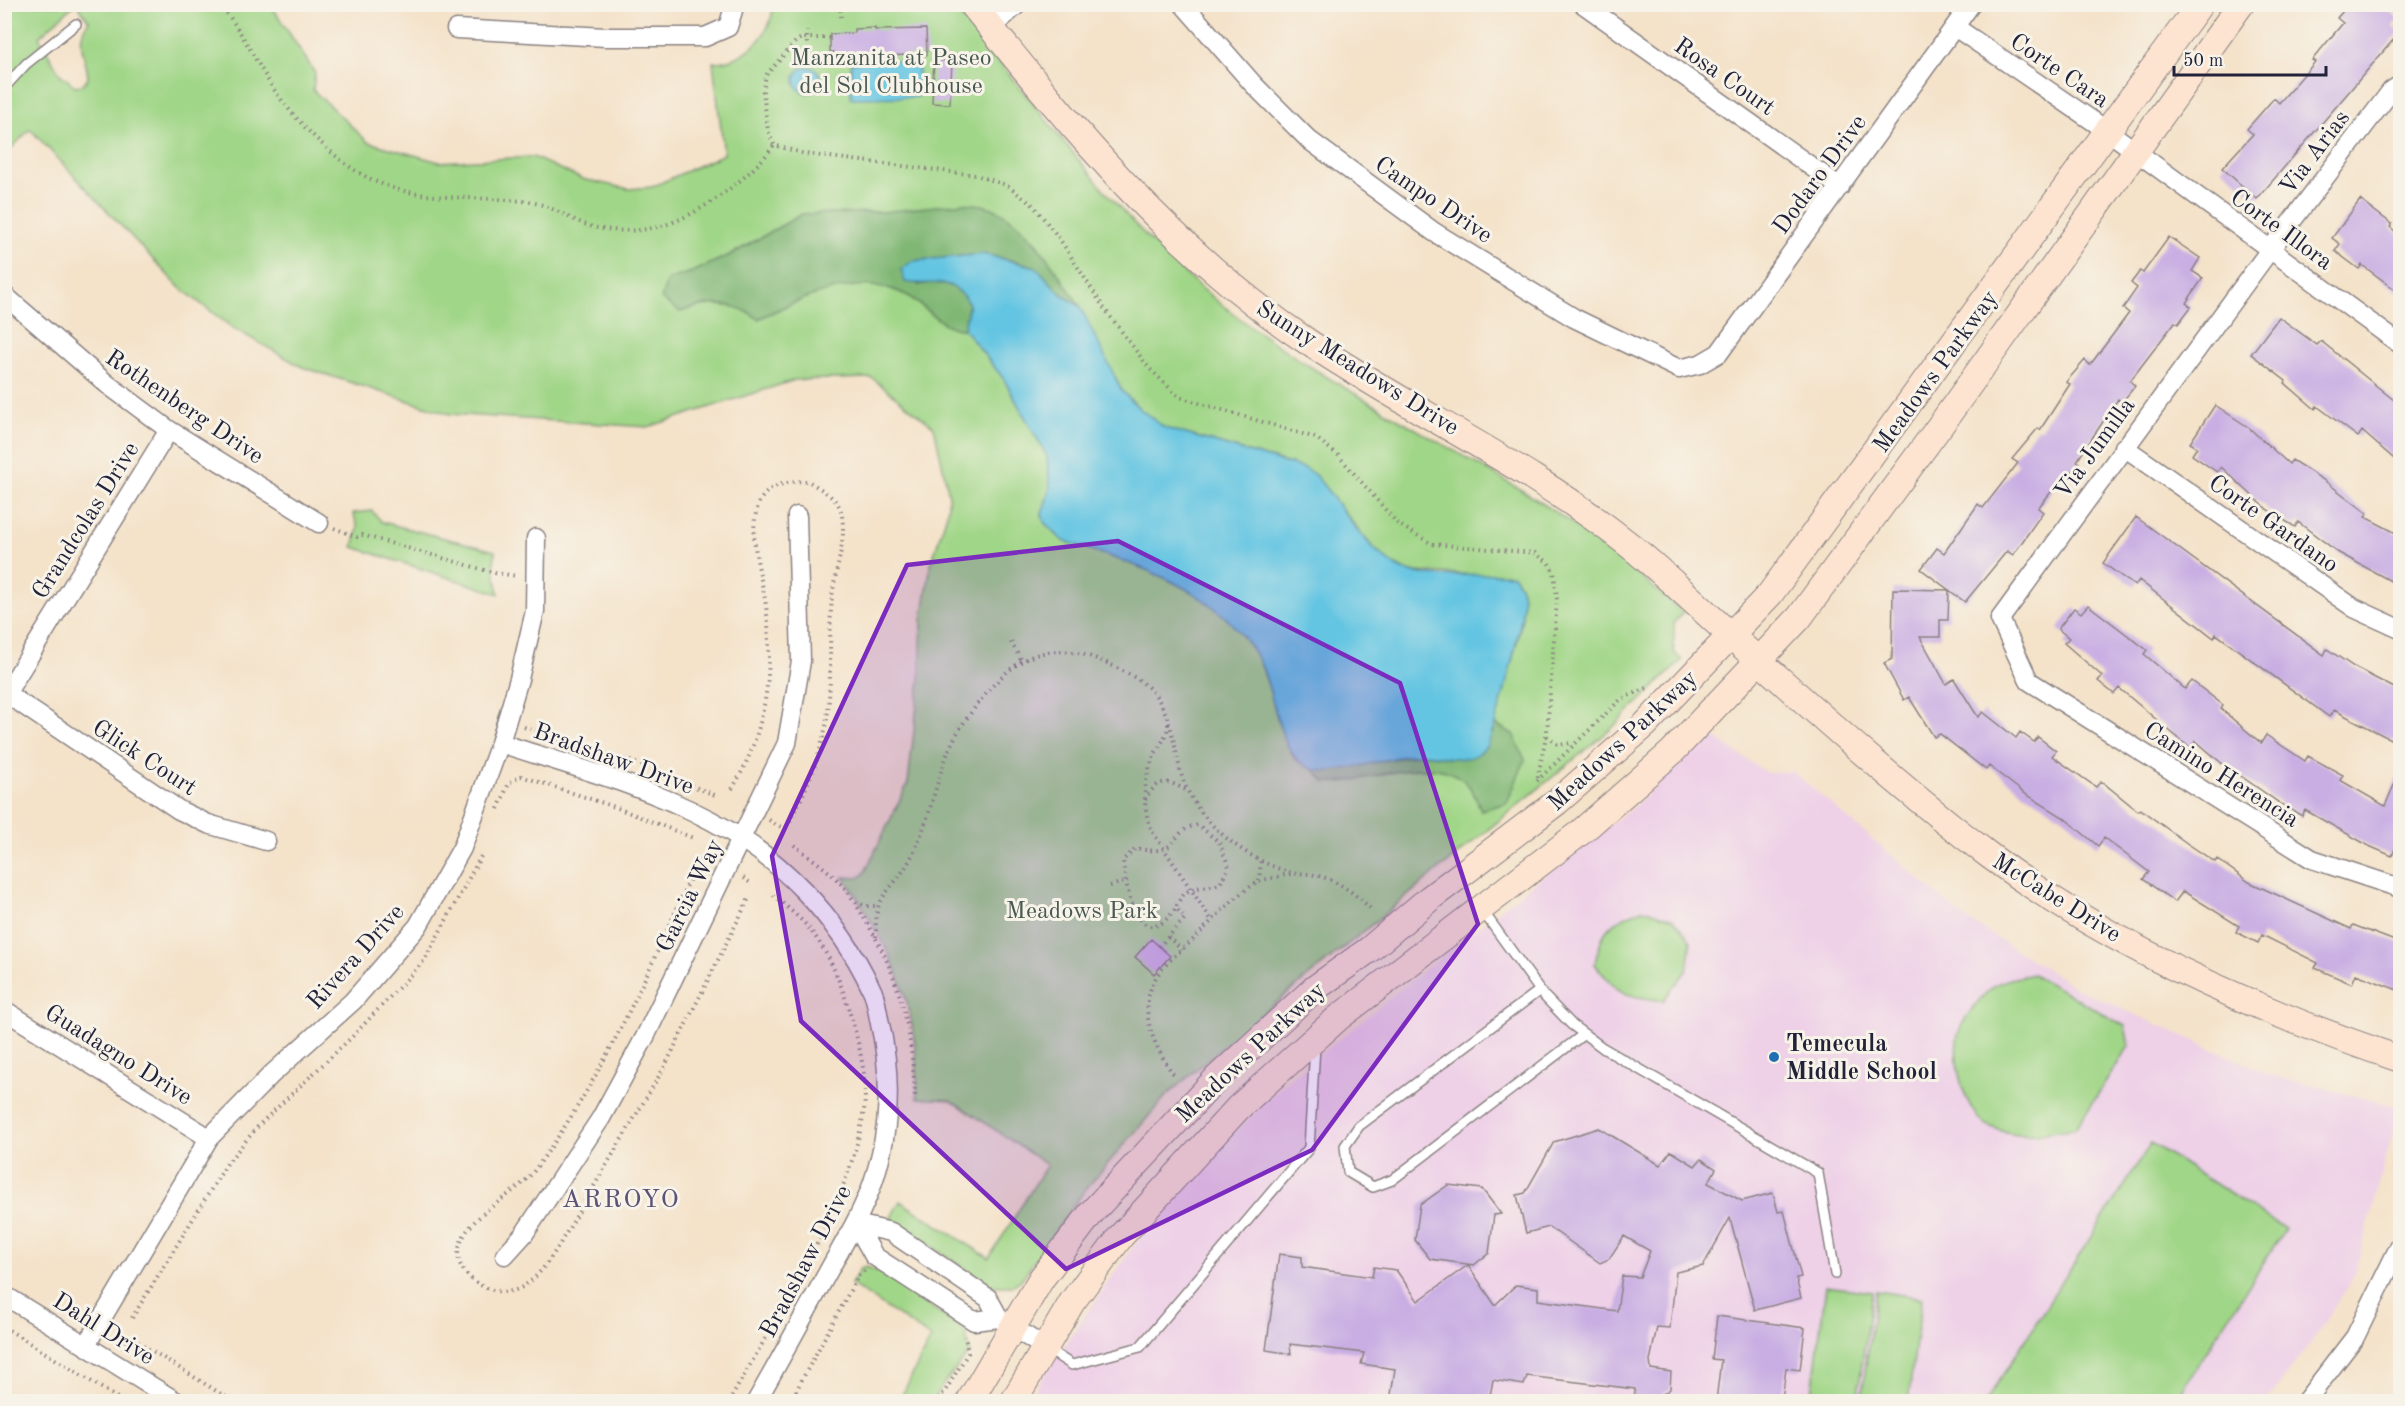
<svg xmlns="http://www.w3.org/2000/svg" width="2405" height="1406" viewBox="0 0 2405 1406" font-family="'Old Standard TT',serif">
<rect width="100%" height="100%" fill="#f7f3e8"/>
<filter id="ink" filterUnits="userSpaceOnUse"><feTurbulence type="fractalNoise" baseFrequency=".0167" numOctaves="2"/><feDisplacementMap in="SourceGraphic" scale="12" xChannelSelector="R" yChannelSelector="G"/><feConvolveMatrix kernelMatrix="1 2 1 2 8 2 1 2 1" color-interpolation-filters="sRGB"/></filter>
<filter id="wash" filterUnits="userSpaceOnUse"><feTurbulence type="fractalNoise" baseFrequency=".008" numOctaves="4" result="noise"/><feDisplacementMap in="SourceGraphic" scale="24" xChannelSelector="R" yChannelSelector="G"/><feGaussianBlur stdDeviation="1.35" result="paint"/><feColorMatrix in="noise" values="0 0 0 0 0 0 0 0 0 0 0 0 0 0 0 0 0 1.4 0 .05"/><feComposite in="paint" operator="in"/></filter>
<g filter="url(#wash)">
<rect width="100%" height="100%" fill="#f4e2c9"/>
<path fill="#eed0e7" d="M1709,734L1767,773L1792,771L1965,918L2080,990L2271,1075L2400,1107L2355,1274L2319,1332L2267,1401L1052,1402L1032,1393L1137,1240L1200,1169L1281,1086L1507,904L1637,804Z"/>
<path fill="#a0d687" stroke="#617c61" stroke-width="1.5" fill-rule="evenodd" d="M15,5H74L39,37L60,74L75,86L82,85L88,78C87,56 73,41 89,21L77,5H271L315,73L313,90L368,142L439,162L533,157L582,179L629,189L652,187L724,154L713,62C744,62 772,36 773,5H950C1034,97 1103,204 1199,286C1296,369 1413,424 1521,490C1579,525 1631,568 1683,612L1674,623V653L1682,660L1610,730L1232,1039L1167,1095L1084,1191L1021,1280L1012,1286H992L890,1219L900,1201L989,1258L1047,1165L951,1100L917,1098C920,1005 894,954 844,877L858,878L864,874L908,783L920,679L922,620L931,564L947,514L949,495L934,427L872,378L795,380L648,427L450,414L302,367L233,328L179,287L30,129L5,155V24ZM882,212L1036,242L1122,391L1140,409L1165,428L1294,465L1315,475L1370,544L1389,562L1411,572L1513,576C1516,579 1520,583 1521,587C1531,617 1501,690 1495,724L1513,734L1481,810C1478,803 1475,795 1471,789C1441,744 1368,786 1325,782L1313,769L1294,759L1259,659L1237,628L1206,599L1149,570L1062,540L1044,522L1042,514L1050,489L1047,456L1003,378L964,329C943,330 927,306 909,297C900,292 887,286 878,284C845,278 788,305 758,319L743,308L703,303L667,280L692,272L732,254L802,214Z
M372,511L382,522L495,551L494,566L499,594L353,547L358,528L353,513Z
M1643,909L1673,919L1691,941L1687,970L1663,1001C1625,995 1620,997 1595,964C1602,927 1609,923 1643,909Z
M2033,974L2125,1026L2129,1046L2076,1128C2045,1133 2022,1140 1991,1127C1964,1116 1949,1054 1960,1029C1966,1015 1982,995 1994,986C2003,979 2022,977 2033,974Z
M2151,1143L2285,1229L2175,1401H1986Z
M867,1267L883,1273L965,1331L970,1352L943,1385L934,1401H899L931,1338L851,1284L860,1269Z
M1826,1286L1872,1292L1857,1401H1811Z
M1876,1291L1922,1298L1908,1401H1861Z"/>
<path fill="#80b774" stroke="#516c58" stroke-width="1.5" d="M963,203C970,204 979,204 986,206C1026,217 1057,273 1080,306L1061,294L1036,267L1015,261L983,254L912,261L918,285C941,280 957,283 969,304L964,329C943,330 927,308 910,297C862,269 803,298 758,319C733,300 708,302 680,312L661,299L667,280L692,272L732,254L802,214L882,212Z
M1495,724L1513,734L1525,760L1507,803L1481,810C1478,803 1475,795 1471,789C1441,745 1368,786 1325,782L1313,769L1348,767L1421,754L1460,758L1493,732Z"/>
<path fill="#63c5e2" stroke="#42748e" stroke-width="1.5" d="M918,61V97L851,98V62Z
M795 80a13 13 0 1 1 26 0a13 13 0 1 1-26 0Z
M983,254L1036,267L1061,294L1080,306L1122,391L1140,409L1165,428L1306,469L1315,475C1340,503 1374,564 1411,572C1444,580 1480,571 1513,575C1520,584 1524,592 1523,604C1522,624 1495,737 1485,748C1467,768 1441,753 1420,754C1392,755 1336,777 1312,769C1275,756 1276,690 1258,659C1217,585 1135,566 1062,540L1044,522L1042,514L1050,489L1047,456L1003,378L964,329L969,304C950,272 933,288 905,282L901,270L912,261Z"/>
<g id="blocks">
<path fill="#c9aee3" d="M2349,4H2383L2399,19L2393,26L2400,32L2257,199L2222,168L2253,134L2247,129L2274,98L2279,103L2315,62L2312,60L2343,23L2337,18Z
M875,28V30L926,29L927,55L834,56V52H830V34L854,33V29Z
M934,60L952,61L950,104L932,103Z
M2360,200L2392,224L2390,227L2400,235V293L2362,265L2359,269L2335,251L2340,244L2332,238Z
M2169,237L2200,258L2192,271L2203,278L2186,303L2191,307L2178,324L2175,322L2130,381L2135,386L2122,402L2118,399L2077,461L2079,463L2067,477L2065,475L2038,508L2043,512L2013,555L2007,551L1965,602L1921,569L1937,548L1944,553L1978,504L1983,508L2018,463L2012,459L2038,428L2040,430L2070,384L2066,382L2085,360L2090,365L2129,313L2123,308L2137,288L2131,283L2140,271L2143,273Z
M2279,317L2317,345L2321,341L2400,405V464L2362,431L2358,437L2317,406L2315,409L2285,383L2286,381L2251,354Z
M2215,405L2248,427L2289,464L2292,460L2325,481L2367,513L2365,517L2400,535V586L2339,553L2298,522L2295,527L2268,510L2221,467L2217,472L2192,455L2197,447L2190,443Z
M2136,517L2324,655L2327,649L2354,667L2400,691V744L2334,710L2329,717L2216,634L2214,638L2139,580L2135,586L2103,563Z
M1893,589L1949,590L1948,620H1940V637H1920L1946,684L1954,679L1978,717L1983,712L2016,738L2020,732L2034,742L2038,737L2056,751L2052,756L2096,787L2101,781L2138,811L2140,809L2188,844L2215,862L2217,859L2249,882L2351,929L2353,925L2400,943V991L2356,974L2352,984L2315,968L2318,963L2262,935L2258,943L2236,932L2239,926L2183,891L2175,902L2143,879L2149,872L2104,838L2098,846L2063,817L2024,793L1989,766L1986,770L1940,734L1934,737L1909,697L1904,700L1884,663L1892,659Z
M2088,605L2147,650L2144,654L2185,689L2192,681L2223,705L2221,709L2261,743L2266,735L2305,761L2308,756L2343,775L2340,780L2385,806L2400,771V851L2395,849L2392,856L2369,846L2305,810L2302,816L2281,804L2235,772L2233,773L2196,741L2190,748L2119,688L2114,694L2098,681L2102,676L2064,643L2069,638L2058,629L2074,608L2081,613Z
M1151,939L1170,956L1154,974L1135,957Z
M1599,1128L1660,1165L1671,1151L1695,1166L1701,1159L1716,1169L1708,1183L1742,1201L1773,1193L1778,1212L1784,1211L1801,1277L1796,1278L1801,1298L1755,1310L1730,1218L1703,1266L1676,1272L1670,1328L1657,1327L1650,1361L1651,1369L1671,1372L1670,1389L1660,1396L1659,1401L1634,1400L1635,1389L1527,1376L1524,1385L1493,1380L1489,1401H1390L1395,1369L1361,1364L1364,1353L1290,1344L1291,1354L1266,1350L1279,1254L1302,1257V1267L1372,1277L1374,1267L1396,1270L1418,1301L1468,1265L1495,1305L1516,1285L1538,1288V1300L1617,1311L1622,1276L1640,1277L1650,1251L1624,1236L1609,1259L1600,1263L1549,1227L1526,1233L1517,1195L1525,1193L1554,1142Z
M1448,1185L1482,1189L1501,1214L1494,1215L1489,1253L1474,1265L1430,1259L1415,1240L1420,1205Z
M1717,1316L1805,1328L1800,1370L1786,1368L1782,1401H1716L1721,1360L1712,1359Z"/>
</g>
</g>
<g filter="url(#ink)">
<use href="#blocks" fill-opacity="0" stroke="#8b8282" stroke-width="1.5"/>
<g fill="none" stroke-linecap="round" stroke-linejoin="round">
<g stroke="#8b8282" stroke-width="12">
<path id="lane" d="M4,88L26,64L76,24
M1482,910L1544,996L1572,1025L1603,1048L1818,1173L1835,1274
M1540,990L1359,1126L1345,1146L1348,1172L1373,1187L1392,1180L1584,1034
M1047,1349L1072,1365L1140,1347L1309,1148L1315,1046"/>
</g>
<g stroke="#8b8282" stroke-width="21">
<path id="street" d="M1183,4L1253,84L1309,140L1434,232L1574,318L1679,369L1700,364L1719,353L1971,4
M1583,4L1840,187
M1955,27L2109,132L2400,344
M991,28L1018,4
M456,29L606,37H705L728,27L735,4
M2400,85L2391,91L2269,251L2000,619L2029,681L2312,859L2400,888
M4,295L107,384L169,430L319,523
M2124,447L2354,608L2400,629
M7,694L179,810L208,824L266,841
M4,697L169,430
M500,743C571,766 644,785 710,820C779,856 838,917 871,988C876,997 877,1009 879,1019C892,1074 891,1131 872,1185C861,1215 845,1241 829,1270C805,1314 781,1358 756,1402
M4,1010L209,1138
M856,1224L891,1232L988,1298L999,1318L1045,1348
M856,1224L874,1256L974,1321L999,1318
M505,1255L524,1234L601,1118L645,1037L787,743L801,661L797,516
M4,1295L177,1402
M86,1345L209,1138L272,1074L353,1001L418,926L462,848L500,743L519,679L535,611L536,538
M2305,1402L2355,1337L2400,1245"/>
</g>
<g stroke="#8b8282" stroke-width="28">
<path id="secondary" d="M972,4C1071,128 1175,254 1308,342C1413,412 1529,465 1628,544C1663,572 1696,604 1729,634C1814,710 1899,787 1990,856C2111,947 2257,1011 2400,1059
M969,1402L1041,1279L1092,1212L1217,1078L1314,989L1370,949L1430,898L1557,802L1645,725L1770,594L2200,4
M1013,1402L1072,1302L1121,1236L1238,1108L1338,1018L1581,832L1672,752L1799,618L1942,423L2241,4"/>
</g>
<path stroke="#8b8282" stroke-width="4" stroke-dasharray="1.5 4.5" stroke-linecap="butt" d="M219,4C241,28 255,61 273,88C291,115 317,141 342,161C402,208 461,193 530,202C552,205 571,221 593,227C614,232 641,232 661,226C697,217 754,175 774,145
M840,4L841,17
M807,30V53
M830,38H802L796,41L766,75L763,91L768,131L774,145L805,154L976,175L1006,185L1033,205L1059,238L1104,308L1149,368L1179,397L1316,438L1338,455L1398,524L1432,544L1535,553L1548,562L1554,572L1557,600L1547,731L1537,781
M334,528L357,537L362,535L495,573L517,576
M1011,642L1022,661
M1168,724C1168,736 1160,744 1155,754C1143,779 1141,805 1152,831L1212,921
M524,727L565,741
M1547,736L1558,745L1573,743
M578,745L633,762L715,795
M1537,781L1621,699L1647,688
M732,789C767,733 775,664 765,599C760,571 749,538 757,509C763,485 787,481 808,481C819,488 838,498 841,511C848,539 835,569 832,597C828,639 833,683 826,725C820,759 804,793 789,824
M1145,800C1159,776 1168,780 1189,792
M498,809L509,783L521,776L615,807L693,838
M769,820L781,827
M794,845C809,857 827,868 840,883C851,894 858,908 866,921C901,979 912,1030 915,1097
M699,858C652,965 604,1077 534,1171C513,1198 468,1213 459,1248C452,1275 493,1300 518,1289C536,1281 548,1262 558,1247L665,1066L750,896
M743,878L752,884
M1259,881L1261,860
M1110,886L1128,881
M856,902L865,906H878
M876,937C876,926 875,915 879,905C885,891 897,881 905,868C913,856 919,840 924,827C937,791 942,753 965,721C1004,666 1040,630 1111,665C1127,673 1145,681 1156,696C1172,719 1174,746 1181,773C1194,821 1246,860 1292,873
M1168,937L1182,950
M1159,947L1185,918L1176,908C1139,959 1125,888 1123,860L1136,848C1182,859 1168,829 1198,825L1219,842L1229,867L1220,884C1200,889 1184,884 1176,908
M1173,1074C1156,1048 1140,1019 1151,988C1158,967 1180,952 1196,937C1214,919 1235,895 1258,882C1264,879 1273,878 1280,876C1316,867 1344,883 1370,908
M132,1318L228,1162L260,1124L352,1037L424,961L481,856
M4,1327L124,1402
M138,1342L234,1402
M122,1348L128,1338
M729,1402C776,1317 850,1206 864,1110C868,1077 858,1038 848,1007C840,979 826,948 807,926C796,914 782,903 770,892
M790,1402L858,1276L866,1270
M933,1402L944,1393L968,1353L965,1336"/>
<use href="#lane" stroke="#fff" stroke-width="9"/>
<use href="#street" stroke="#fff" stroke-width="18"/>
<use href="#secondary" stroke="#fde4d1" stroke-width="26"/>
</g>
</g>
<path fill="#7b2cbf" fill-opacity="0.2" stroke="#7b2cbf" stroke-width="4.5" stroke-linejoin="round" d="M1118,541L1400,683L1478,924L1312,1150L1066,1269L801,1021L772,856L907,565Z"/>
<circle fill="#1f6fb2" stroke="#f7f3e8" stroke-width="2" cx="1774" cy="1057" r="6"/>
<g text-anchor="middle" stroke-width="6" stroke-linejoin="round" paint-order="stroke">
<g font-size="24" fill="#485852" stroke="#f7f3e8">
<text x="891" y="65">Manzanita at Paseo<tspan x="891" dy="28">del Sol Clubhouse</tspan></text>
<text x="1082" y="918">Meadows Park</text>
</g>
<g font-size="24" fill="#22223b" stroke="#f7f3e8">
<text transform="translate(2060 70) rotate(34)" y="8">Corte Cara</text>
<text transform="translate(1725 76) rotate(35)" y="8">Rosa Court</text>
<text transform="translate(2314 152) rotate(-53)" y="8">Via Arias</text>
<text transform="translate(1819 174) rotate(-54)" y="8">Dodaro Drive</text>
<text transform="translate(1434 199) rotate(34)" y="8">Campo Drive</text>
<text transform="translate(2282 229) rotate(36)" y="8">Corte Illora</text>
<text transform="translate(1358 367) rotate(32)" y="8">Sunny Meadows Drive</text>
<text transform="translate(1935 371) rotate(-54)" y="8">Meadows Parkway</text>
<text transform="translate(185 406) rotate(34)" y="8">Rothenberg Drive</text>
<text transform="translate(2094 448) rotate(-54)" y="8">Via Jumilla</text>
<text transform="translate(85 520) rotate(-58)" y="8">Grandcolas Drive</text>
<text transform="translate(2274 523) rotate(35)" y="8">Corte Gardano</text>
<text transform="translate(1622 740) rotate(-43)" y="8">Meadows Parkway</text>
<text transform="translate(145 757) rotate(33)" y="8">Glick Court</text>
<text transform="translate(614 758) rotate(20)" y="8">Bradshaw Drive</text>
<text transform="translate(2222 774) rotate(32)" y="8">Camino Herencia</text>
<text transform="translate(689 895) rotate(-64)" y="8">Garcia Way</text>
<text transform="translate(2057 897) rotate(32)" y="8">McCabe Drive</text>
<text transform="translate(355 956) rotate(-48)" y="8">Rivera Drive</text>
<text transform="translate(1250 1052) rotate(-43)" y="8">Meadows Parkway</text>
<text transform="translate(119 1054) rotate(32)" y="8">Guadagno Drive</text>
<text transform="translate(805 1261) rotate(-62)" y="8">Bradshaw Drive</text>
<text transform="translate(104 1328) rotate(32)" y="8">Dahl Drive</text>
</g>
<g font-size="24" font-weight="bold" fill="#22223b" stroke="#f7f3e8" text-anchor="start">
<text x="1786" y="1051">Temecula<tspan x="1786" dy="28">Middle School</tspan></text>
</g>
<g font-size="26" letter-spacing="1.5" fill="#5c5376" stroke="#f7f3e8">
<text x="621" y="1207">ARROYO</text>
</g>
</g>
<rect width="2405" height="1406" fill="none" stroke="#f7f3e8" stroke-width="24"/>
<path d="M2174 66v9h152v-9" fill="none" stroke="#22223b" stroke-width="3"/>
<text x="2183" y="66" font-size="18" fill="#22223b" stroke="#f7f3e8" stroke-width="4.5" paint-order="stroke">50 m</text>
</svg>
